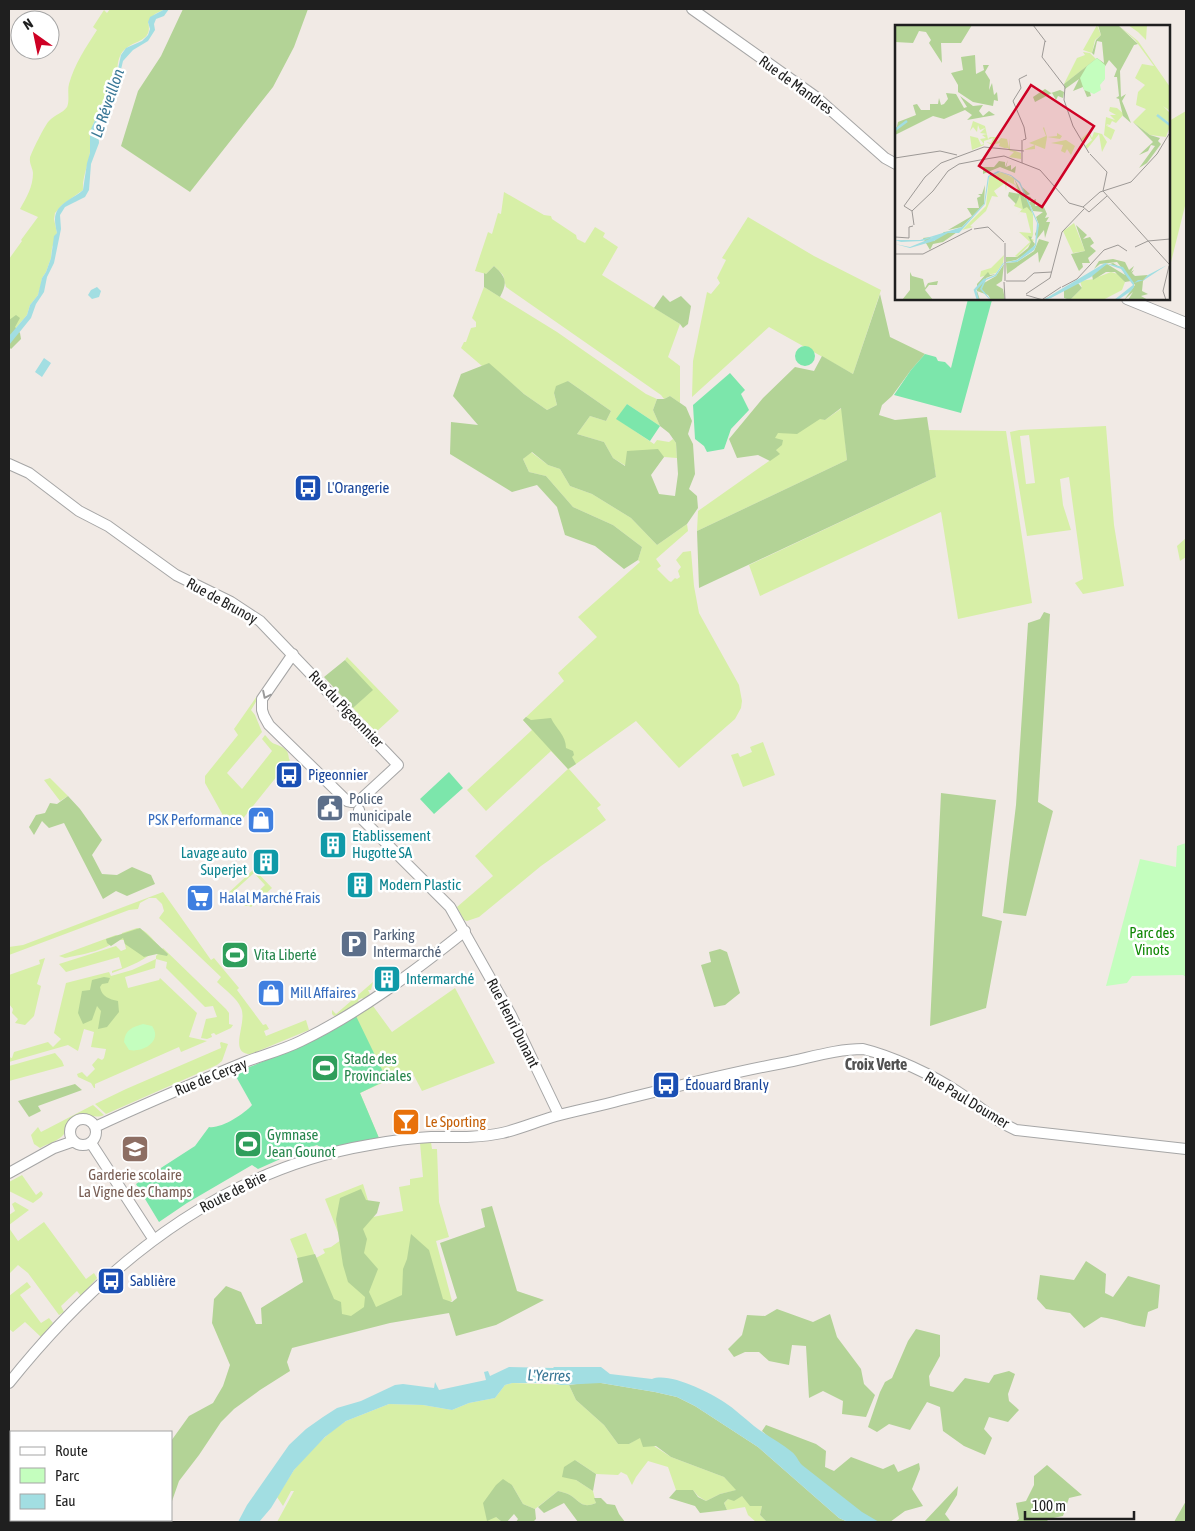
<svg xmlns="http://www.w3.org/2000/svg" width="1195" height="1531" viewBox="0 0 1195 1531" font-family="'Asap Condensed',sans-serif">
<rect width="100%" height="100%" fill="#f1eae5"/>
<path fill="#d7efa7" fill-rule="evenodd" d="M110,9H165L155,14L148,22C154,44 130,39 121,54C116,63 118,74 115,84C112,92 108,102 103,109C101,112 98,115 96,118C89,131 91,139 90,152C89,164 82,176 83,190L62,205L55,213L54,219L57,233L52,248L51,258L46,272L42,278L41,285L38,295L30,305L27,315L9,336V259L22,241L21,240L38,217L20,209C26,198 33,187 33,173C33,169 29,163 30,158C30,155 46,123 49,121C54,115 63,113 67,107C70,100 67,91 69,84C74,65 86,47 97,30L93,27L104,10L107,13Z
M1186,111V202L1169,270V121Z
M504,192L544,215L551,216L552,219L576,235L577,239L585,243L595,227L605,233L603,237L618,247L602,275L680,324L668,357L680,366V403L670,396L664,399L661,395L506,287L503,275L494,266L486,274L475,271L488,232L492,234L498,213L501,214Z
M748,217L814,256L881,290L853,374L769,327L692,397L693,361L707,292L711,294L720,283L717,278L726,260L722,258Z
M484,287L557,332L646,394L657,399L653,410L660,426L627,404L617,419L654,444L657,440L669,442L673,439L676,443L677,458L664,457L650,475L626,466L613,458L604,442L577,434L590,416L606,421L611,411L568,381L554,393L557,405L547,410L524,394L489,364L482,366L461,348L464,342H466L471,328L476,327V322L472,318Z
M763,398L825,420L842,408L847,460L697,531L698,511L779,454L776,450L775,438Z
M1106,426L1114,525L1124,586L1083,594L1075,583L1083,579L1069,477L1060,479L1063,505L1071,530L1027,536L1010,432L1019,430ZM1029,435L1035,483L1026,484L1020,436Z
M928,430L1006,431L1032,603L958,619L941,512L760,596L749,565L936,477Z
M531,452L548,465L560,469L570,486L592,494L631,518L657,545L687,524L688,531L656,559L661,566L657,569L669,581L671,582L675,578L677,579L680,577L678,571L681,567L676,560L683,552L691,551L694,586L699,613L739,685L742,701L741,708L735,719L679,768L636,721L569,769L601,805L597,808L606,820L541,866L479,917L467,921L464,920L457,907L493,876L475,856L568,769L551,751L486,811L467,790L532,730L523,720L564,681L558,673L597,637L578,617L640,562L638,560L642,547L613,525L573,507L546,476L529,472L523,459Z
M1186,538V557L1180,561L1177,546Z
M347,657L399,711L376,732L353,708L372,690L345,660Z
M257,696V700L251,710L255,715L262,732L227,773L242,789L272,751L262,739L265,735C269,739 271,743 275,744C284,748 288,748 289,759L290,760L237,826L230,828L205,783V776L238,735L234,729Z
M763,742L775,775L743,787L731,755L738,753L740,757L752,752L750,747Z
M50,778L68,796L60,801L44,780Z
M254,869L272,888L251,907L249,906H245L244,905L265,885L254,873L233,892L236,896L228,903L223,898Z
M163,892L211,960L214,958L239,988L237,990L263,1025L266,1024L269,1029L264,1031L266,1036L306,1020L309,1030L251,1054C227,1054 248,1023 241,1008C237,998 225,990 217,982L221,977L159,918L164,911L162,904L156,898H149L140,903L138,909L129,910L9,955V947L23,945Z
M137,928C147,930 152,939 159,946C146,961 130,966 112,973V971L122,968L119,957L66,972L59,964L116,946L121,951L126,949L124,940H120L122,933Z
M116,935L118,936C114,950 78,955 65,958L59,956Z
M163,948L226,1009L229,1013V1024L233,1025L231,1028L216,1035L214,1033L211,1034L212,1037L207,1039L201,1038L206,1019L217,1017L213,1006L205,1007L166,968L167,962L156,959L155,968L125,977L128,988L159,980L160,978L197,1013L189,1037L207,1041L181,1052L179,1047L95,1084V1088H94L91,1083L78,1077L77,1074L82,1072L87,1077L95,1069L92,1065L98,1058L102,1060L104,1058L106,1049L91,1047L94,1032L84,1029L78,1051L68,1045L9,1062V1057L12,1058L14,1052L48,1042L53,1047L61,1039L54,1033L66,983L109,972L111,976L132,970L156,959V956Z
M45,958L37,984L41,986L34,1016L25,1025L15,1023L18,1019L12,1013L13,1009L9,1004V975L40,964L39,960Z
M373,982L371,990H368L370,994L363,999L362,998L358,1000L359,1002L338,1015L334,1016L332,1014V1010L336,1014Z
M455,988L495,1063L422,1091L411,1070L360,1093L379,1138L321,1036L373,1006L392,1032Z
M221,1042L228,1044L222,1061L217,1065L106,1114L95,1104L126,1089L221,1048L220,1043Z
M55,1053L62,1061L64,1066L9,1081V1066Z
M93,1105L104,1115C93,1120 84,1110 74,1117C67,1122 68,1128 64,1134C59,1141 47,1144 40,1148L34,1144L31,1135L38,1127L41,1132Z
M431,1142L432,1149H437L439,1202L449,1237L436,1241L452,1301L327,1329L290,1239L306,1233L316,1258L325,1253L323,1249L331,1247L341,1240L325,1199L363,1184L373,1217L403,1211L399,1187L410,1185V1179L423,1177L420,1143Z
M22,1175L36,1195L41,1191L43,1194L41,1197L33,1203L9,1191V1182Z
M15,1202L29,1210L9,1225V1215L15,1211L12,1204Z
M44,1222L86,1279L94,1273L97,1278L81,1296L77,1291L61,1306L64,1312L59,1315L28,1273L18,1265L9,1274V1228L18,1241Z
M27,1282L31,1287L20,1295L41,1323L49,1318L53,1323L41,1337L25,1322L13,1332L9,1329V1296Z
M512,1383L569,1385L576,1400L604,1425L618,1444H629L640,1437L671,1457L724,1477L737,1490L720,1494L706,1501L698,1496L693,1490H676L668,1467L648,1461L636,1477L632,1485L627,1475L621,1472L618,1475L596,1474L575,1460L576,1480L593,1491L596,1503C581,1509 580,1501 570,1495C567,1493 562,1492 558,1491L535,1509L523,1504L512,1485L496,1517L502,1522H277L294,1491H291L283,1506L277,1497L294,1470L310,1451L333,1430L346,1421L389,1404L423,1405L452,1410L469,1403L495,1398L505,1385Z
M742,1496L762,1506L760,1515L767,1522H756L748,1515L745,1507L727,1510L724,1503L728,1499Z"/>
<path fill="#b3d396" d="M183,9H308L294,47L273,87L190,192L121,146L138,91L161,56Z
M494,266C506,277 508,282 500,297L484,287V273L486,274Z
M880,294L890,337L925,354L911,370L892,396L882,405L879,415L895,420L927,417L936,477L699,588L697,531L847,460L841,408L825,420L820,419L797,434L778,433L775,438L783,440L782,445L776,450L780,454L770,461L758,455L737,458L729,439L763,398L795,367L814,371L822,356L853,374Z
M663,295L670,302L681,296L691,306L688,324L683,328L680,324L654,308Z
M16,315L20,318L15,327L20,333L21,339L11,349L9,347V320Z
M489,363L524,394L547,410L557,405L554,393L556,386L568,381L611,411L606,421L590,416L577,434L604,442L613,458L625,466L627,451L658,449L664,457L651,475L659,494L675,496L678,474L676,443L669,433L660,426L653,410L657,399H664L670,396L686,407L692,421L688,434L693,444L695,474L689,489L697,496L698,508L687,524L657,545L631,518L592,494L570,486L560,469L548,465L532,452L523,459L529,472L546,476L573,507L613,525L642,547L638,560L624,569L595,546L565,535L557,507L537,485L512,492L450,454L451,422L478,425L453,396L461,374Z
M1044,612L1050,614L1038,802L1053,811L1026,916L1003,913L1016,805L1028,623L1040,619Z
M345,660L373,690L353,708L324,677Z
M526,717L531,720L551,718C556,729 566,735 566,748L573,751L574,755L572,757L576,764L568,769L523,720Z
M941,793L996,800L982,916L1002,921L986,1008L930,1026Z
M68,796L80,809L102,840L92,855L102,874L117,875L132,867L151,875L155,884L127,896L116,891L103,899L64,823L49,828L42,821L34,835L29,827L36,815L45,813L50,803L57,804Z
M140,928L168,954L167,956L157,954L144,957L125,944L123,938L111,946L107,943L106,939Z
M720,949L727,952L740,993L725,1005L714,1007L701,965L711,962L709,952Z
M104,977L110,978L108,983L102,984L100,987C102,997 109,999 118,1001L119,1012L107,1027L98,1029L101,1011L97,1006L92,1020L83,1024L78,1013L82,991L90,990L92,980Z
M75,1084L82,1090L38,1106L41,1111L29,1117L18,1101Z
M361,1189L366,1200L380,1202L377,1213L363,1229L367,1239L364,1253L378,1269L369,1292L376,1307L402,1295L403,1269L407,1259L411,1234L429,1250L443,1299L452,1302L457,1298L440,1243L485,1227L481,1209L492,1206L517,1291L544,1300L496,1325L456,1336L449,1313L390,1323L292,1348L287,1362L290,1371L260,1390L234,1409L221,1422L199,1455L179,1481L171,1504V1441L189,1416L213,1403L223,1386L230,1365L212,1323L214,1299L226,1286L241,1292L256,1324H262L261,1308L303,1282L297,1258L315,1254L334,1299L341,1302L342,1314L351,1316L364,1307L365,1297L348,1282L343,1265L336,1219L340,1198Z
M1086,1261L1106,1274L1105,1293L1113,1297L1128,1276L1160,1285L1158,1308L1148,1312L1145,1327C1129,1325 1117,1319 1101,1317L1084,1328L1070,1313L1046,1309L1037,1299L1040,1275L1074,1280Z
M777,1309L813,1322L830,1314L837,1337L861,1369L864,1384L875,1395L866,1417L842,1414L843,1401L823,1391L809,1398L806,1346L792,1345L789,1365L769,1361L759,1352H745L734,1357L728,1349L742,1335L747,1315L765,1316Z
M916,1329L940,1335V1356L929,1376L930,1386L953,1392L965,1378L989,1383L994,1375L1009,1371L1015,1374L1008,1394L1009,1401L1019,1410L1008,1422L989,1417L984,1429L992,1438L985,1455L964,1446L943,1431L940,1407L927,1402L910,1430L889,1424L877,1432L868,1427L880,1392L885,1382L892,1378L908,1341Z
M584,1383H601L655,1392L677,1397L695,1406L758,1447L839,1518L848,1522H767L760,1515L762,1506H750L742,1496L734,1501L728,1499L724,1503L727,1510L700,1513L695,1506L669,1498L676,1490H693L698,1497L706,1501L720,1494L736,1490L724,1477L671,1457L656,1446L643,1447L640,1438L629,1444H618L604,1425L576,1400L569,1385Z
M766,1425L816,1444L826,1451L825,1467L834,1471L851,1457L883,1469L894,1464L898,1472L919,1463L920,1469L912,1489L923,1506L905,1511L890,1522H872L856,1514L762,1431Z
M575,1460L596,1474L593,1491L576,1480L562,1477L564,1467Z
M1047,1465L1082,1495L1069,1498L1063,1516L1048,1519L1047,1522H1015L1019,1519L1016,1503L1026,1501L1034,1485V1476Z
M503,1479L512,1485L523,1504L535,1509L536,1519L533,1522H516L518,1519L514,1514L507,1522H502L496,1517L487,1521L483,1503L496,1485Z
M958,1486L957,1495L945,1514L951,1522H924Z
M558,1491C562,1492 567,1493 570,1495C580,1501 581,1509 596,1503L594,1498H601L607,1504L615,1505L619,1514L625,1522H578L564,1503L544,1513L538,1507Z
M1186,1501V1522H1174Z
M64,1520H164L163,1522H63Z"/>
<path fill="#c4febe" d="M1186,843V977L1183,975L1132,976L1127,983L1106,986L1140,859L1176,867L1177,846Z
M143,1024L152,1026C163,1041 143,1053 129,1050L124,1042C125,1030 132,1027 143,1024Z"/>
<path fill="#7ce6ab" d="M968,299L992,300L961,413L894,395L911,370L925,354L936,357L938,361L945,362L951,368Z
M795 356a10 10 0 1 1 20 0a10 10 0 1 1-20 0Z
M730,373L745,390L741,394L749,410L731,429L724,449L707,452L704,446L695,439L693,405Z
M627,404L660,426L650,441L616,419Z
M449,772L463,788L434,814L420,799Z
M356,1016L387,1080L360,1093L379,1138L323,1149L317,1145L296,1152L258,1169L252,1165L187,1203L159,1222L136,1184L195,1146L209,1127C221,1129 244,1114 252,1105L234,1073C277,1057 317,1038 356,1016Z"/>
<path fill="#a2dee2" d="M165,9H169L164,16L156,19L154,24L155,30L148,41L133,50L123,61L119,78L120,86L107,112L99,122L98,127L99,143L91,164L89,190L85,197L65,207L60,215L61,229L54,263L47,277L44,292L36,304L31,318L9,345V336L27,315L30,305L38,295L42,278L46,272L51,258L54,236L57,233C53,216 54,209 70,199C74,196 79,194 83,190L87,163L90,153V136L91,129L96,118L104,108L115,83L121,55L126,48L142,41L148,35L150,29L148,22L150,17Z
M97,287L101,291L99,297L92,299L88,295L91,290Z
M44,358L51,363L42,377L35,372Z
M509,1367L553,1368L554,1367H601L610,1374L652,1379C669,1372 709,1392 724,1402C735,1409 744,1418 754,1426C767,1436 780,1442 792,1452C797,1456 798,1461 802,1465L862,1512L879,1522H848L839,1518L758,1447L695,1406L677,1397L655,1392L601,1383L561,1385L553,1383H512L505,1385L495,1398L469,1403L452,1410L423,1405L389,1404L346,1421L325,1437L294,1470L271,1508L259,1522H238L247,1505L289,1445L306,1429L323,1417L337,1408L361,1401L395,1385L403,1384L434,1388L435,1382L439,1390L486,1380L484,1372L488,1371L490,1376Z"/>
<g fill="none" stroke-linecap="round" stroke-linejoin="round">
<g stroke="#a6a6a6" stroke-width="12">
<path id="tertiary" d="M692,9L816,97L885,158L896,164
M1127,299L1186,323
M9,464L29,473L79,511L108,526L176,575L231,602L260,621L398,765L359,801
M293,654L262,699V710L264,716L269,725L347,801L352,802
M359,810L361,818L450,907L511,1015L559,1115
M70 1132a13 13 0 1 1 26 0a13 13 0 1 1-26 0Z
M95,1127C144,1104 194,1083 245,1062C263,1055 283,1050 301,1041C359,1013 415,971 465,931
M91,1143L154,1240
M9,1173L54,1148L74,1141
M9,1383C101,1268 220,1170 369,1145C390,1141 410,1138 431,1137C454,1137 478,1138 502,1133C520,1129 538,1121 556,1116C578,1110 600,1106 621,1100C675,1087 728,1073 783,1063C809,1058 836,1049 863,1049C892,1056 933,1075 958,1092C980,1106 991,1119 1016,1130L1186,1149"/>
</g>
<use href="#tertiary" stroke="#fff" stroke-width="10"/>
</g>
<defs><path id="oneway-chevron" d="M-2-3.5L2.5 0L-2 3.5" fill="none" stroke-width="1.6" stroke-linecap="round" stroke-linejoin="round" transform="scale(1.25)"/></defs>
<use stroke="#9a9a9a" href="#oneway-chevron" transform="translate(266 695) rotate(116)"/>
<defs>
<g id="bus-square" transform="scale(1.4375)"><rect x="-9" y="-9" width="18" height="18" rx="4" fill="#1a4fb4" stroke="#fff"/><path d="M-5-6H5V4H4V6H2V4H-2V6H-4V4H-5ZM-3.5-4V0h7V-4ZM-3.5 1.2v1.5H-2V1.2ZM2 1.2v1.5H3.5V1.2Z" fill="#fff"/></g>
<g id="civic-square" transform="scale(1.4375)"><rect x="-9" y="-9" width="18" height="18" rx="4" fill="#5c6f8a" stroke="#fff"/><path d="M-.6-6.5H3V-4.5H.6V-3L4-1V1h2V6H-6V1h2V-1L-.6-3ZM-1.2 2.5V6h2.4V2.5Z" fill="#fff"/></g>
<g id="shop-square" transform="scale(1.4375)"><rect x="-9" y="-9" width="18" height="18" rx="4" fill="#3f7fe0" stroke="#fff"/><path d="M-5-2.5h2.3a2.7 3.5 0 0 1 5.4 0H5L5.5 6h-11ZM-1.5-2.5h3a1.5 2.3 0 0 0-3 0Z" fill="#fff"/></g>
<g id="building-square" transform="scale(1.4375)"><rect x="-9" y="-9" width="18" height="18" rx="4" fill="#0f9aa8" stroke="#fff"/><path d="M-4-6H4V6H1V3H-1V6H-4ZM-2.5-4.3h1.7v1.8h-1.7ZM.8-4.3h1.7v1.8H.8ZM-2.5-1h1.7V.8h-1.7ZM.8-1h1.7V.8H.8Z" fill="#fff"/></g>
<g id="supermarket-square" transform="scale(1.4375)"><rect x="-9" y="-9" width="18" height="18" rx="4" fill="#3f7fe0" stroke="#fff"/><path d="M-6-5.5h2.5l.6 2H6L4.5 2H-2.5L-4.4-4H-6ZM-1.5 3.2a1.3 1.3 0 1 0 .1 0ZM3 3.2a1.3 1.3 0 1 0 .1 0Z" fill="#fff"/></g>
<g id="parking-square" transform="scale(1.4375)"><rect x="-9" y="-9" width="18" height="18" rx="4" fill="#5c6f8a" stroke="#fff"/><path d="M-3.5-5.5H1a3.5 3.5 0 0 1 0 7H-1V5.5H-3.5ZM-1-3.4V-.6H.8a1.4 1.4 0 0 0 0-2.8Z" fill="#fff"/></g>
<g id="stadium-square" transform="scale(1.4375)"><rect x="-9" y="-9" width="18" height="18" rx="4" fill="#2e9e5b" stroke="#fff"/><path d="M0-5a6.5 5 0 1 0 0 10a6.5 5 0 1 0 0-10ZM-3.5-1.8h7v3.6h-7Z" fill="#fff"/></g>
<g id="bar-square" transform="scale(1.4375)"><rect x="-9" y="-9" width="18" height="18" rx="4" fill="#e8710a" stroke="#fff"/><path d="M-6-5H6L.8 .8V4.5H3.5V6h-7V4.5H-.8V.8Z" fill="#fff"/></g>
<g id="school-square" transform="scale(1.4375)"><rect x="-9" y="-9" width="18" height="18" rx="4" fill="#8d6e63" stroke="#fff"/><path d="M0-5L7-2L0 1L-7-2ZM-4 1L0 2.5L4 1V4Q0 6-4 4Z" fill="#fff"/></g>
</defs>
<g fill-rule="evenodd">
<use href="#bus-square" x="308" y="488"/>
<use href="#bus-square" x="289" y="775"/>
<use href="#civic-square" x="330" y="808"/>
<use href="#shop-square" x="261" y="820"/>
<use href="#building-square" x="333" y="845"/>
<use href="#building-square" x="266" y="862"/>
<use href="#building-square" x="360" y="885"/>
<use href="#supermarket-square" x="200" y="898"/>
<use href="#parking-square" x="354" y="944"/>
<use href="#stadium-square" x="235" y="955"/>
<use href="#building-square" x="387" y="979"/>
<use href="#shop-square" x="271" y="993"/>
<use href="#stadium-square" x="325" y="1068"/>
<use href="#bus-square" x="666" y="1085"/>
<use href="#bar-square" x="406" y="1122"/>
<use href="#stadium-square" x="248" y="1144"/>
<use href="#school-square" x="135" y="1149"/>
<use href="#bus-square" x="111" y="1281"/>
</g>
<g text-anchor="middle" stroke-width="5" stroke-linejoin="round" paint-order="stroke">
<g font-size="15" fill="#1f1f1f" stroke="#fff">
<text transform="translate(796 85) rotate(36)" y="5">Rue de Mandres</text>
<text transform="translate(222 601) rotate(29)" y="5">Rue de Brunoy</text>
<text transform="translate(346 709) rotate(46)" y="5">Rue du Pigeonnier</text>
<text transform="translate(513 1023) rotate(63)" y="5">Rue Henri Dunant</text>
<text transform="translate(211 1077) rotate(-22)" y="5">Rue de Cerçay</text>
<text transform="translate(967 1100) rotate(31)" y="5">Rue Paul Doumer</text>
<text transform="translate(233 1192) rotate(-27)" y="5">Route de Brie</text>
</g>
<g font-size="15" fill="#164399" stroke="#fff" text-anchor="start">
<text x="327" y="493">L'Orangerie</text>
<text x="308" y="780">Pigeonnier</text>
<text x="685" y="1090">Édouard Branly</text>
<text x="130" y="1286">Sablière</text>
</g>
<g font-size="15" fill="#4e5e75" stroke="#fff" text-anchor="start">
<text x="349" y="804">Police<tspan x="349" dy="17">municipale</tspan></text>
<text x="373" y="940">Parking<tspan x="373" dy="17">Intermarché</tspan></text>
</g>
<g font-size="15" fill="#366cbe" stroke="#fff" text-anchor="start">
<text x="242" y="825" text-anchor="end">PSK Performance</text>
<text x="219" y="903">Halal Marché Frais</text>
<text x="290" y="998">Mill Affaires</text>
</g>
<g font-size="15" fill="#0d838f" stroke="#fff" text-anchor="start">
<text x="352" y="841">Etablissement<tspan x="352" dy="17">Hugotte SA</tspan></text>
<text x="247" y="858" text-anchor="end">Lavage auto<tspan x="247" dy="17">Superjet</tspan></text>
<text x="379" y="890">Modern Plastic</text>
<text x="406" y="984">Intermarché</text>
</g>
<g font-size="15" fill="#0f8703" stroke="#fff">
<text x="1152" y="938">Parc des<tspan x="1152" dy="17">Vinots</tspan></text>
</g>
<g font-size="15" fill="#27864d" stroke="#fff" text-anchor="start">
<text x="254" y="960">Vita Liberté</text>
<text x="344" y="1064">Stade des<tspan x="344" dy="17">Provinciales</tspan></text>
<text x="267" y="1140">Gymnase<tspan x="267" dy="17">Jean Gounot</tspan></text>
</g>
<g font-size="15" fill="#c56008" stroke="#fff" text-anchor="start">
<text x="425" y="1127">Le Sporting</text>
</g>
<g font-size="15" fill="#785e54" stroke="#fff">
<text x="135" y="1180">Garderie scolaire<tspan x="135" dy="17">La Vigne des Champs</tspan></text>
</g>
<g font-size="16" font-style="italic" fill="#397796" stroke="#fff">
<text transform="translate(107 103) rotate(-71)" y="6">Le Réveillon</text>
<text transform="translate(549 1375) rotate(1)" y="6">L'Yerres</text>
</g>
<g font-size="16" font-weight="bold" fill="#525252" stroke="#fff">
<text x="876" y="1070">Croix Verte</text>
</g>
</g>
<g transform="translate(895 25)">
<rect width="275" height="275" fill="#f1eae5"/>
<path d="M202,0L206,10L200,15L197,28L188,25ZM223,0L243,16L275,62V86L268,81L275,88V98L261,89L275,101L271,112L255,110L238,97L251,84L258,87L241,80L243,67L250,60L240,53L247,39L259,41L240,15ZM233,0H252L251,15L243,7ZM188,27L195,28L201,34L169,59L182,33L190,30ZM215,82L222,83L229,89L221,98L217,96L215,100L211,99L214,101L210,100L220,105L216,115L209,110L211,92L220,95L215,90H221L214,86ZM78,96L90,101L93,114L95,112H106L100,113L103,117L106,113L112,114L114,123V113L102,111L114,113L115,124L126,128V134L114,132L119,127L115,126L113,123H112L99,122L110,123L104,121L105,118L97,120L91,117L96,118L98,113L89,116V120L77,125L75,111L83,113L86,120L89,119L85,114L91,113L87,110L92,109L85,108L90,103L85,105L83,100L82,107L78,102L75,106ZM148,103L149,102L152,112L162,111V108L167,111L165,114L152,112L150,124L140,120V124L129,125L140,120L134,118L151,111ZM194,107L197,113L199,107L207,109L212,117L207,127L204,109L192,124L190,121L197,115L194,110L187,116L186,114ZM171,115L180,121L176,130L172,124L170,128L166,126L168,120L156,118ZM106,147L119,153V158L124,163L125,169L120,160L112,156L111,166L110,158L99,166L103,172L97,171L91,186L75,201L78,202L67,205L91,181L94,152ZM125,170L138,189V209L137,213L132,211L139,215L122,232L120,231L135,217L124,207L136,208L131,188L125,187L122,191L127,184L119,181ZM179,198L190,226L178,228L168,206ZM109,230L108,238L101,248L85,252L86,246L96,243ZM204,244L210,247L203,252L216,247L226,250L230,257L227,265L208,275H175L187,263L185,256L199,254Z" fill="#d7efa7"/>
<path d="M0,0H77L66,18H46L47,38L34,18L36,15L31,7L24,6L18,18L0,17ZM203,0H223L243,19L239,20L225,46L226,72L231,69L227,76L236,98L228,91L224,74L221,73L224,71L222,52H219L222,44L214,35L209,43V55L194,63L196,71L192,72L188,62L178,66L184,54L170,64L169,59L202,33L209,38L207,17L202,16L199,30L197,28L201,15L206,10ZM80,30L81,49L89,45L88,40H94L90,47L95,55L94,65L97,58L99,70L102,67L103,76L99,75L98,81L78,77L63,67V60L56,48L68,45L66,32ZM150,64L156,68L165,65L169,67L168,73L163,71L161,75L157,68L140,77L138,72ZM51,68L61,69L69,83L72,82L65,71L78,81L88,80L84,86L88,91L94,86L100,90L72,95L77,90L70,85L49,94L38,91L0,110L3,97L21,90L18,80L22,79L26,85H35V79H43L44,73L46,80L49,79L53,74ZM238,97L255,110L265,113L263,116L266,119L252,138L244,143L260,121L256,120L253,126L244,130L258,117ZM113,135L111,142L116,140V145L121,141L120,148L105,142L88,149V142H99L104,136L110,137V142ZM119,153L130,174L127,162L135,169L131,171L136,172L134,177L141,174L140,181L148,180L152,189L150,193L154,192L151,197H155L150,213L149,205L142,214L140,209L144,200L141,192L148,187L138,186L134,177L137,188L132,182L128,184L125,170L121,179L113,171L114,167L125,169ZM90,160L89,179L67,202L53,205L77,191L72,183H84L82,173L86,171L83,169H87ZM181,200L192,210L188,214L195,212L199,218L195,221L201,226L193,233L195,238H187L188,242L184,246L176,229L190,226ZM65,205L48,217L38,219L35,225L28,213L36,212L35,216H39L49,207ZM139,207L136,214L140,219L137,225L121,235L111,237V232H122L133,223L136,217L133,211L137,212ZM144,214L154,217L144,238L143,227L112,249L111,238L122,237L139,226ZM218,234L230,237L234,245L239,241L236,247L239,245L237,248L240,251L253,250L248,256L247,266L253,269L246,271L253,275H233L238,267L229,275L240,260L222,237L205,239L199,244L204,236ZM218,238L228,244L236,256L230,257L220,247H211L198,255L197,250L192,252L212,239L230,250L227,243L215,239ZM109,239L107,256L101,260L108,264L110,275H96L93,270L82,266L85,275H82V259L93,247L95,250L101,249L91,253L89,258L101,251ZM15,247L17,251L28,254L30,263L33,258L43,256L42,260H34L30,265L38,275H7L15,265ZM183,258L187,263L175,275L169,273V265Z" fill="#b3d396"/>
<path d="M202,33L210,40V54L205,60L206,65L199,69L189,65L185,53L192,41Z" fill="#c4febe"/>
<path d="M103,146L116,150L125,157L144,200L141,221L139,225L122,237L109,238L101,251L91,255L87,264L96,275H95L85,264L90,254L100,250L108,238L122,235L140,220L142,198L124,158L116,151L105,147L94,152L90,179L64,208H53L39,216L15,223L0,219L15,222L39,212L27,216L6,217L0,215H25L67,202L89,179L93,151ZM210,238L228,242L239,258L243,255H248L253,250L272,240L249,255L239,258V262L236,266L223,275H219L238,260L226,244L212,239L196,252L156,273L148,275Z" fill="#a2dee2"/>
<path fill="none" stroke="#a2dee2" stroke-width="2.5" d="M262,90L275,100M0,105L12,96M83,275L80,265L90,254"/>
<path fill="none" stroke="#9d9996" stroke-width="1" d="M138,0L151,17M150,16L147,32L170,62L169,75L178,101L194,128M127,115V138M128,115L131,114L129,102L118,76L126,63L124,54L132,50M195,129L212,147L208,166M0,133L45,126L62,130M85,135L109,131L145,145L174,178L188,182L194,187L212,171M208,166L274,239M188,182L205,167L236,157L262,129L274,109M17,186L38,166L53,146L64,139L85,135M19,200L17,186L9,181L30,152L46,138L89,122L129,126M79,204L93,202L109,217M167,207L189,184M0,212L14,213V202L18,201M110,218V256M240,222L253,216L275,214M0,229H28L77,204M111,256H130M130,256L139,248L157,247M109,257L110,275M167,262L182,254L209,225L223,220L232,226M131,269L155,253L167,207M131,270L148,275M148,274L166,262M271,275L268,266L274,241"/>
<path fill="#ce0024" fill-opacity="0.15" stroke="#ce0024" stroke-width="2.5" d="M136,60L199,101L147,182L84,141Z"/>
<rect width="275" height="275" fill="none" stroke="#1f1f1f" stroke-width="2.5"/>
</g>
<rect width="1195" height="1531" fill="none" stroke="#1f1f1f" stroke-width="20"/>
<rect x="10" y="1431" width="162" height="90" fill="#ffffff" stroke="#a5a5a5"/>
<rect x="20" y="1447" width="25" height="8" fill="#ffffff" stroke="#a5a5a5"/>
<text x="55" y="1456" font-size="15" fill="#1f1f1f">Route</text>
<rect x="20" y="1468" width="25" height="15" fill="#c4febe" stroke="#a5a5a5"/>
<text x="55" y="1481" font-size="15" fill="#1f1f1f">Parc</text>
<rect x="20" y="1494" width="25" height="15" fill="#a2dee2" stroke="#a5a5a5"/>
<text x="55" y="1506" font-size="15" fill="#1f1f1f">Eau</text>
<g transform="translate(35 35) rotate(327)"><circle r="24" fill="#ffffff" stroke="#a5a5a5"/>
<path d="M0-4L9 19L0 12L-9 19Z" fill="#ce0024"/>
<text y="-8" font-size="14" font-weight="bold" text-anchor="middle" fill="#1f1f1f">N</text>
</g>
<path d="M1025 1511v8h109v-8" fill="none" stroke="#1f1f1f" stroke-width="2.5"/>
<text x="1032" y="1511" font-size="15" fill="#1f1f1f" stroke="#ffffff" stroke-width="4" paint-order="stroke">100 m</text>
</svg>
